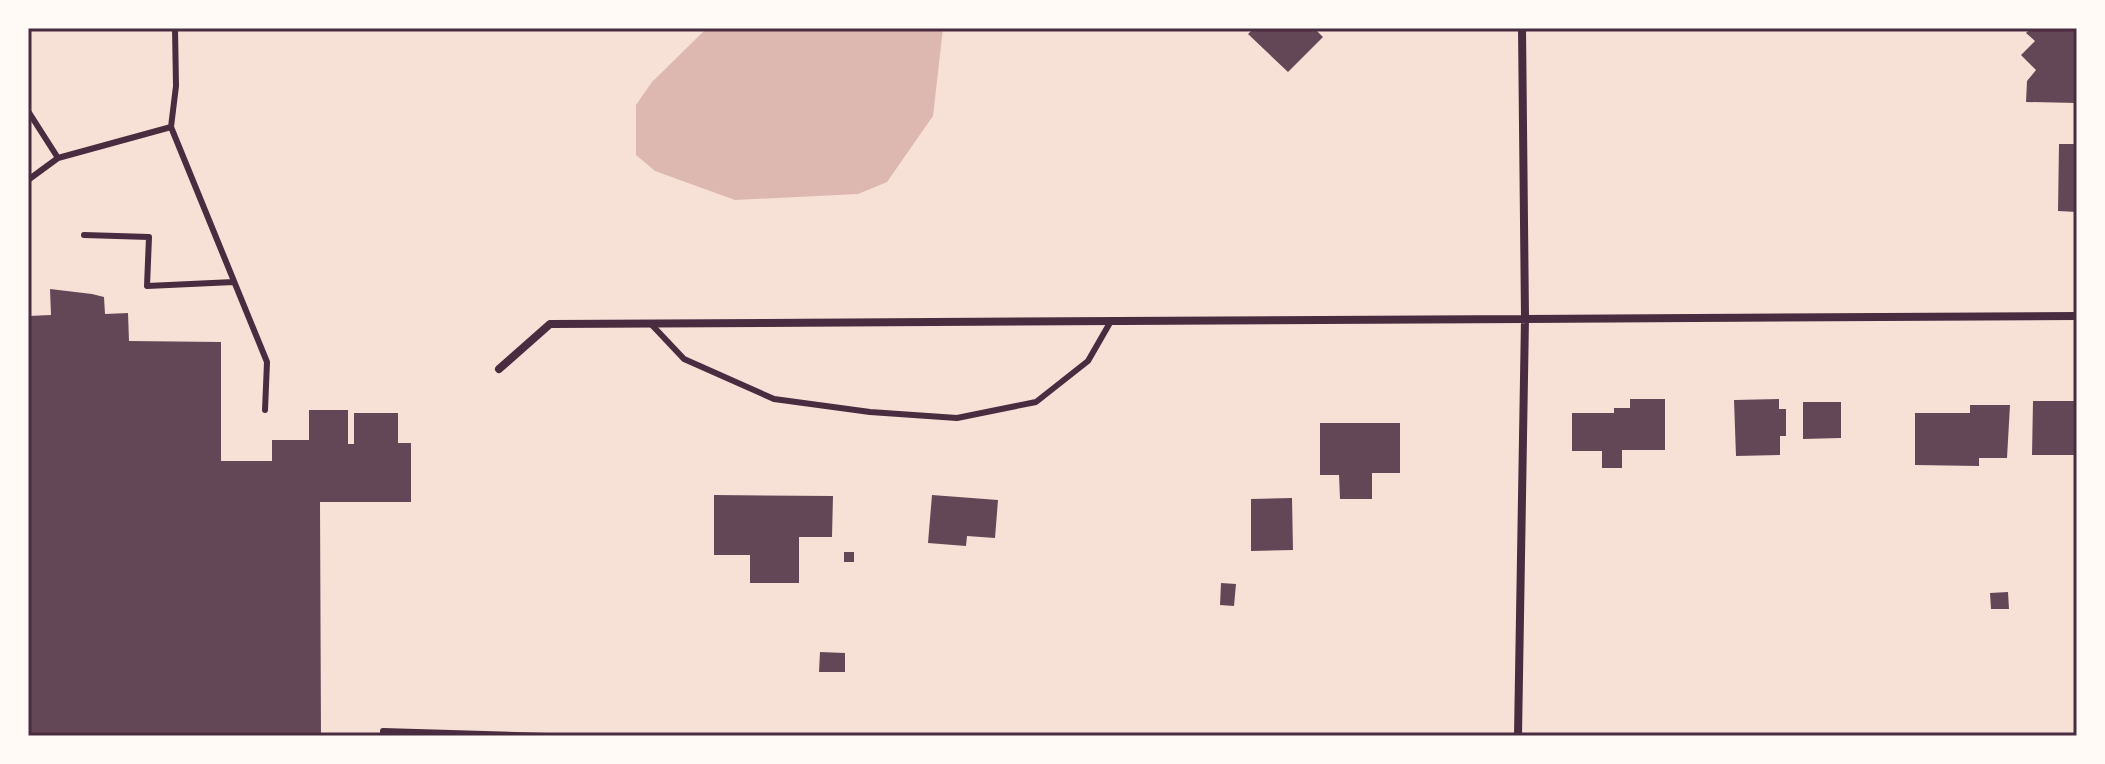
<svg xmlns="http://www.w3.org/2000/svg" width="2105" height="764" viewBox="0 0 2105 764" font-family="Commissioner,sans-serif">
<rect width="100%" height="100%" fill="#f7e1d7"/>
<path fill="#dcb8b0" d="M707,28H943L933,116L887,182L858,194L735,200L655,171L636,155V105L652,82Z"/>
<path fill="#644757" d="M1254,28H1314L1323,37L1288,72L1248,34Z
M2031,28H2077V103L2026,102L2027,81L2036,70L2021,55L2035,41L2026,33Z
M2059,144H2077V212L2058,211Z
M50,289L92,294L104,297L105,314L128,313L129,341L221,342V461H272V440H309V410H348V444H354V413H398V443H411V502H320L321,736H28V316L51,315Z
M1630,399H1665V450H1622V468H1602V451H1572V413H1614V408H1630Z
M1779,399V409H1786V436H1780V455L1736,456L1734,400Z
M2033,401H2077V455H2032Z
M1803,402H1841V438L1803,439Z
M1970,405H2010L2007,458H1979V466L1915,465V413H1970Z
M1320,423H1400V473H1372V499H1340L1339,475H1320Z
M714,495L833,496L832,537H799V583H750V555H714Z
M932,495L998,500L995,538L967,536L966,546L928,543Z
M1292,498L1293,550L1251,551V499Z
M844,552H854V562H844Z
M1221,583L1236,584L1234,606L1220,605Z
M2008,592L2009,609H1991L1990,593Z
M820,652L845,653V672H819Z"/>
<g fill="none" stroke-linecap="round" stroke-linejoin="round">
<path stroke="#4a2c40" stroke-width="6" d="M28,111L58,158
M171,127L267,362L265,410
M28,180L58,158L171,127L176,86L175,28
M84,235L149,237L147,286L234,282
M651,324L684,359L774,399L870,412L957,418L1036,402L1088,361L1111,321
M383,736V731L547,736"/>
<path stroke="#4a2c40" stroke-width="8" d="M499,369L550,324L2077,316
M1518,736L1525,318L1522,28"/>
</g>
<rect width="2105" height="764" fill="none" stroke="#fffaf5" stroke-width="60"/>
<rect x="30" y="30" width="2045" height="704" fill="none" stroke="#4a2c40" stroke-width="3"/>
</svg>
